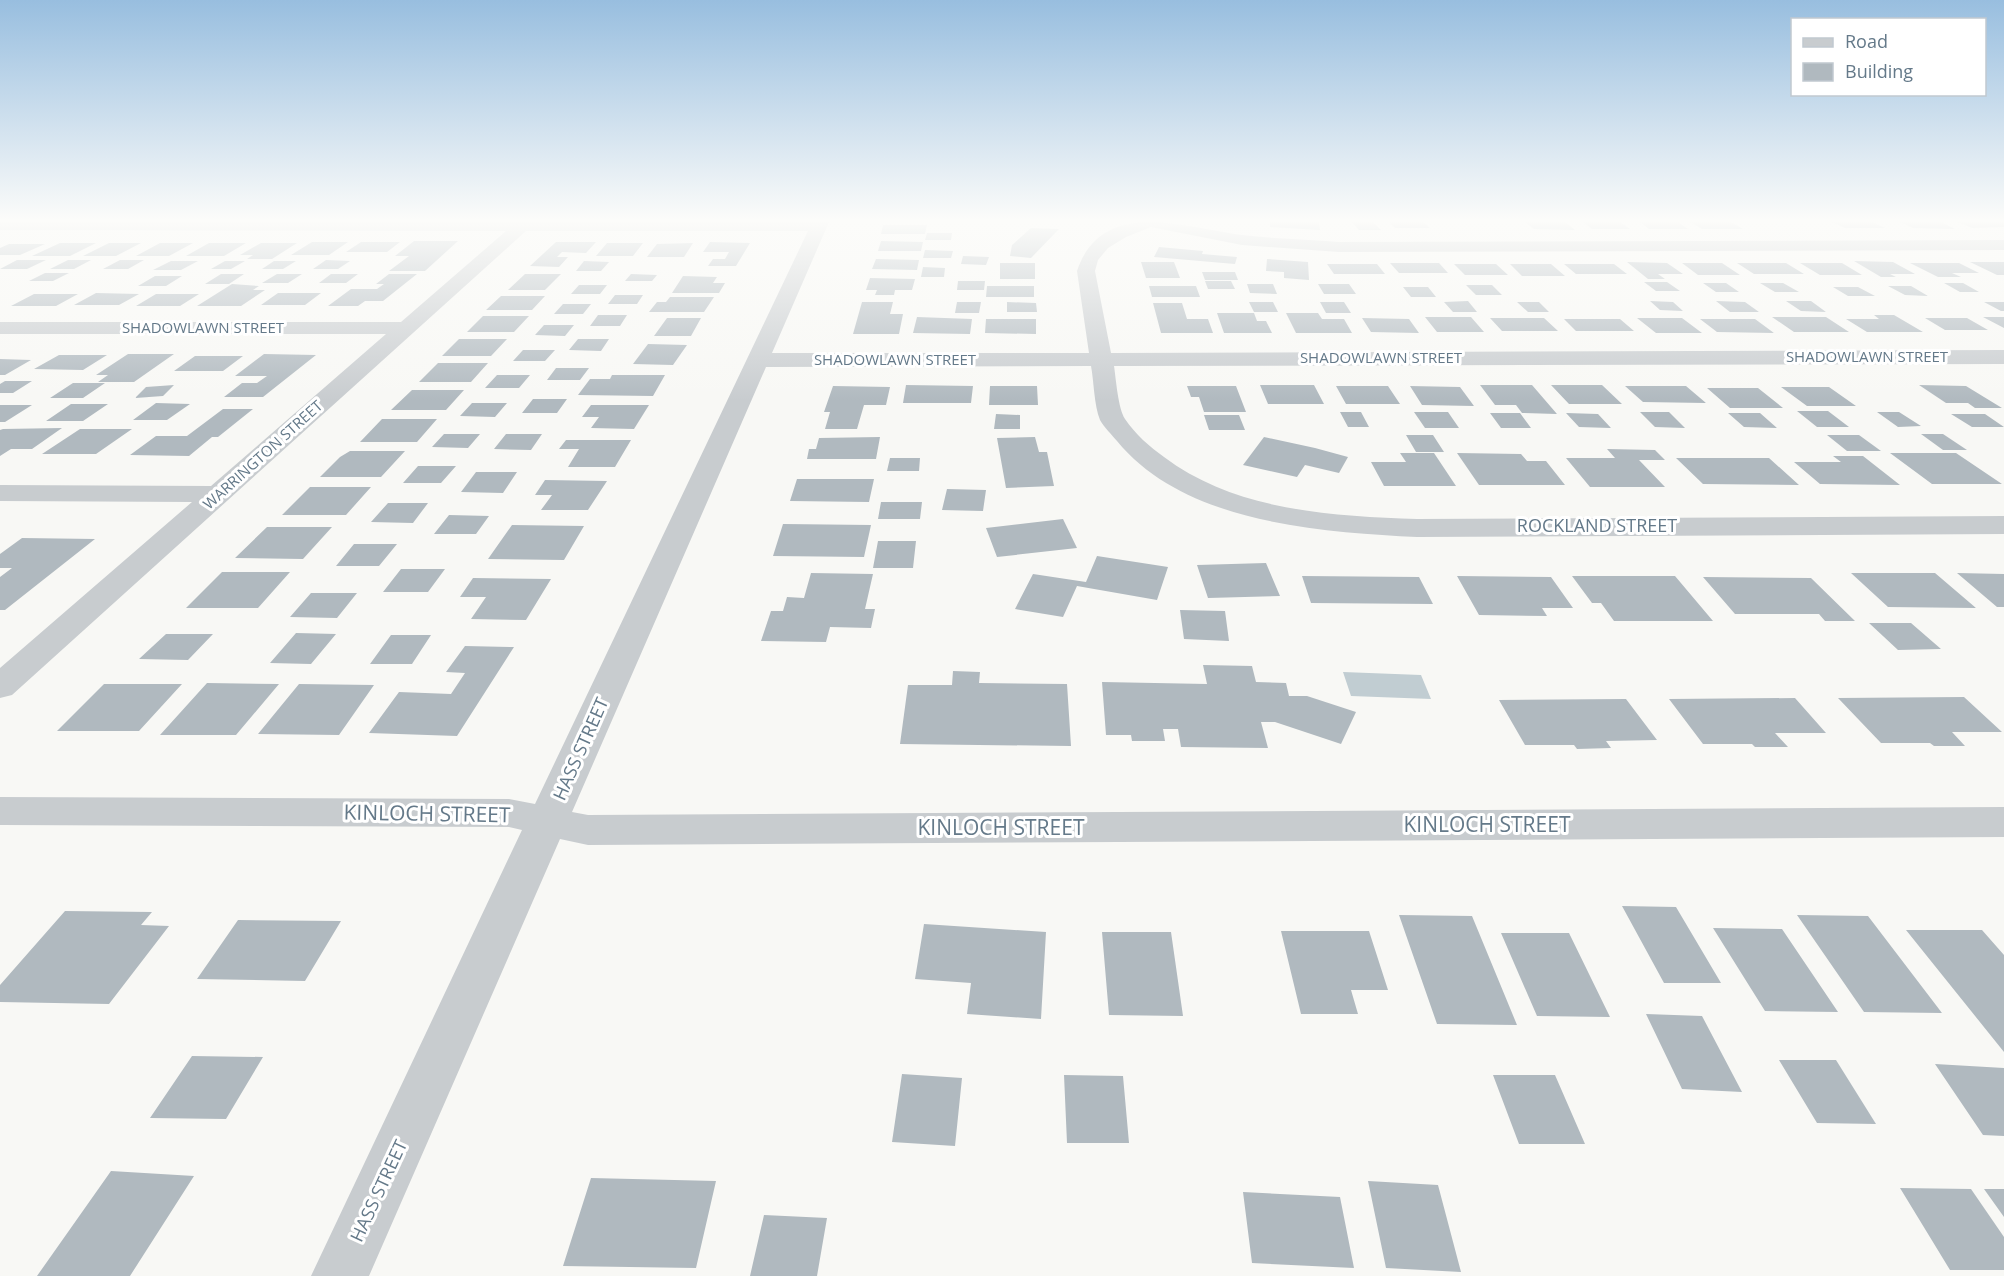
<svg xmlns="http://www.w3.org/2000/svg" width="2004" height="1276" viewBox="0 0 2004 1276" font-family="'Open Sans',sans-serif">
<rect width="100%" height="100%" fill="#f8f8f5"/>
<path fill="#c1cdd2" d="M1343,672L1421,675L1431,699L1351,696Z"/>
<path fill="#b0b9bf" d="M1270,222H1319L1320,230L1270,227Z
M1352,222H1373L1381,230H1359Z
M1389,222H1423L1430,228H1395Z
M1525,222H1565L1575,230L1534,229Z
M1583,222H1620L1630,229H1592Z
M1640,222H1678L1688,229H1649Z
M1690,222H1731L1743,229H1702Z
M1832,222H1872L1885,228H1845Z
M1900,222H1941L1955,229L1913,228Z
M1958,222H2004V227L1972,228Z
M883,225H927L925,234H881Z
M1031,228L1059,229L1031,258L1010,256L1012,245Z
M927,233H952L951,240H925Z
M414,241H458L425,271H389L409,256H395Z
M881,241L923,242L921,251H878Z
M312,242H348L329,255H291Z
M361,242H400L387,252H346Z
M556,242H596L586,253L562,252L557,257H568L559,267L530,266Z
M710,242L750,243L736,266H708L713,259H725L729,252H703Z
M60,243H96L70,256H32Z
M109,243H141L116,256H83Z
M160,243H193L169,256H136Z
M209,243H246L224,256H186Z
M261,243H297L272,259H247L253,255H240Z
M607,243H643L633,256H596Z
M693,243L684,257H647L657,244Z
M9,244H45L20,255H0V248Z
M1159,247L1203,251L1202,254L1237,257L1235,264L1154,257Z
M925,250L953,251L951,258H923Z
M963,256L989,257L986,265L961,264Z
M876,259L919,260L917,270L872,269Z
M1267,259L1308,262L1309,280L1284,278V272L1266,271Z
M17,260H46L27,269H0Z
M68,260H91L74,269H50Z
M120,260H144L128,269H103Z
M326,260L350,261L338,269H313Z
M171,261H198L181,270H153Z
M225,261H245L231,269H211Z
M274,261H296L283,269H262Z
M584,261L609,262L601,271H576Z
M1854,261L1893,262L1915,274H1890L1896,277H1881Z
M1141,262H1174L1180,278H1146Z
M1627,262L1667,263L1683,274H1658L1665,279H1648Z
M1970,262H2004V275H1997Z
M1000,263H1035V279H1000Z
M1390,263H1439L1448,273H1399Z
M1682,263H1722L1740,275H1698Z
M1737,263H1786L1804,274H1754Z
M1800,263H1842L1862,275H1820Z
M1910,263H1959L1979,273H1952L1961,277H1938Z
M1327,264H1377L1385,274H1334Z
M1454,264H1496L1508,275H1465Z
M1510,264H1551L1565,276H1522Z
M1564,264H1614L1627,274H1576Z
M923,267L945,268L944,277H921Z
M1202,272H1235L1238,280H1205Z
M45,273H69L53,281H29Z
M221,274H244L229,284H205Z
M277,274H302L288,283H262Z
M331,274H358L346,283H319Z
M389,274H417L383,301H365L358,306H328L351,289H377L384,284H376Z
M525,274H561L545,290H508Z
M631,274L657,275L652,281H625Z
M155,276H182L166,286H138Z
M683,276L717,277L713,283H725L719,293H672Z
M870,278L915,279L912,290H895L894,295H875L877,290H866Z
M958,281H985L984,290H957Z
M1205,281H1231L1235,289H1208Z
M1644,282H1667L1680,291H1656Z
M1703,283H1726L1739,292H1716Z
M1760,283H1783L1799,292H1775Z
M1944,283H1963L1979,292H1960Z
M232,284L259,286L253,290H265L241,306H197Z
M1247,284H1273L1277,294L1250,293Z
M1318,284H1349L1356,294H1324Z
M579,285H607L600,294H571Z
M1466,285H1492L1502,295H1476Z
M987,286H1034V297H986Z
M1149,286H1196L1200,297H1152Z
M1888,286H1911L1928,296L1905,295Z
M1403,287H1428L1436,297H1411Z
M1833,287H1858L1875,296H1848Z
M96,293L139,294L119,305H74Z
M278,293H321L305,305H261Z
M34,294H78L56,306H11Z
M156,294H199L180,306H136Z
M615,295H643L637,304H608Z
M501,296H545L532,310H486Z
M670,297H714L704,312H649L657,302H666Z
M1468,301L1477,312H1453L1444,302Z
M1650,301L1673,302L1683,311L1660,310Z
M1716,301L1745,302L1759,312H1730Z
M1786,301H1811L1826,312L1801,311Z
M862,302H893L890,314H903L899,334H853Z
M957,302H981L979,313H955Z
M1007,302L1036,303L1037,312H1007Z
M1249,302H1273L1278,312H1254Z
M1320,302H1344L1351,313H1326Z
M1517,302H1539L1549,312H1528Z
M1984,302H2004V311H2001Z
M1153,303H1182L1187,319H1208L1213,333H1161Z
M563,304H591L583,314H554Z
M1217,313H1254L1257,321H1266L1272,333H1224Z
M1286,313H1318L1322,319H1344L1352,333H1296Z
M598,315H627L620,326H590Z
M1874,315H1894L1923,332H1867L1846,319H1879Z
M483,316H529L514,332H467Z
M917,317L972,319L970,334L913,333Z
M1425,317H1471L1484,332H1437Z
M1772,317H1826L1849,332H1794Z
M1983,317H2004V328Z
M667,318H701L691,336H654Z
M1362,318L1409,319L1419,333L1371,332Z
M1490,318H1544L1558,331H1502Z
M1637,318H1682L1702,333H1656Z
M1925,318H1967L1988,330H1945Z
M986,319H1036V334L985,333Z
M1564,319H1620L1634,331H1576Z
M1700,319H1755L1774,333L1717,332Z
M544,325H574L565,336L535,335Z
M459,339H507L491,356H442Z
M578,339H609L601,351L569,350Z
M648,344L687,345L673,365L633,364Z
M523,350H555L545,361H513Z
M128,354H174L134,382H98L108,375H96Z
M264,354L316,355L263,397H224L242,383H257L267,376H235Z
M59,355H107L83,370L34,369Z
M195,356H243L223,371H174Z
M0,359L31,360L5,375H0Z
M438,363H488L471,382H419Z
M556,368H589L580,380H547Z
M497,375H530L519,388H485Z
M612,375H665L653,396L578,395L590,379H610Z
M5,381H32L13,393H0V384Z
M73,383H105L83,398H50Z
M174,385L163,396L135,398L146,387Z
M906,385L973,386L971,403H903Z
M1260,385H1314L1324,404H1268Z
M1480,385H1532L1557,414L1522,413L1516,405H1495Z
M1551,385H1602L1622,404H1569Z
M1919,385L1966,386L2002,408H1975L1968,403H1946Z
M833,386L890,387L886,405H864L857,429H825L830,412H824Z
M990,386H1037L1038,405H989Z
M1187,386H1236L1246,412H1204L1199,397H1191Z
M1336,386H1388L1400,404H1346Z
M1410,386L1460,387L1474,406L1422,405Z
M1625,386H1686L1706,403L1643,402Z
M1781,387H1829L1856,406H1807Z
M1707,388H1758L1783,408H1730Z
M412,390H464L446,410H391Z
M533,399H567L557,413H522Z
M156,403L190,404L167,420H133Z
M472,403H507L495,417L460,416Z
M71,404H108L83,421H46Z
M0,405H32L5,422H0Z
M591,405H649L634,429L591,428L599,417H582Z
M223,409H253L218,437H212L189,456L130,455L156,436H187Z
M1797,411H1828L1849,427H1817Z
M1340,412H1361L1369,427H1348Z
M1414,412H1448L1459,428H1425Z
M1640,412H1669L1685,428L1655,427Z
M1877,412H1899L1921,426L1898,427Z
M1490,413H1520L1531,428H1501Z
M1566,413L1598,414L1611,428L1579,427Z
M1728,413H1760L1777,428L1744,427Z
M996,414L1020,415V429H994Z
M1951,414H1985L2004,427H1972Z
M1204,415H1239L1245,430H1209Z
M382,419H437L417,442H360Z
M62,428L32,449H11L0,456V430L3,429Z
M80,429H132L96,454H42Z
M444,434H480L468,448L432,447Z
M506,434H542L531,450L494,449Z
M1921,434H1943L1967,450H1943Z
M1406,435H1433L1444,452H1416Z
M1827,435H1859L1881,451H1847Z
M880,437L876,459H807L809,449H816L819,438Z
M1035,437L1039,452H1047L1054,486L1006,488L997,438Z
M1264,437L1315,448L1348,457L1339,473L1305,465L1297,477L1243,465Z
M566,440H631L615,467H568L579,449H559Z
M1607,449L1655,450L1665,460H1639L1665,487H1590L1566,458H1615Z
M350,451H405L381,477H320L340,457Z
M1400,453H1434L1456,486H1384L1371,462H1406Z
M1457,453L1521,454L1527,461H1546L1565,485H1479Z
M1890,453H1956L2002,484H1932Z
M1833,456H1863L1900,485L1820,484L1794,462H1841Z
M890,458H920L919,471H887Z
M1676,458H1769L1799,485L1703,484Z
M418,466H456L441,483H403Z
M476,472H517L503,493L461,492Z
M797,479H874L869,502L790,501Z
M545,480L607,481L588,510H541L552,495H535Z
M310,487H371L346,515H282Z
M947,489L986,490L983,511L942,510Z
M881,502H922L920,519H878Z
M388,503H428L413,523L371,522Z
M449,515L489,516L476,534H434Z
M1063,519L1077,548L997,557L986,528Z
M783,524L871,525L864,557L773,556Z
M512,525L584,526L564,560L488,559Z
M267,527H332L303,559L235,558Z
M22,538L95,539L5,610H0V577L12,568H0V554Z
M878,541H916L913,568H873Z
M354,544H397L379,566H336Z
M1097,556L1168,567L1157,600L1077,586L1063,617L1015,609L1033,574L1086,582Z
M1266,563L1280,596L1208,598L1197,565Z
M401,569H445L428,592H383Z
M222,572H290L258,608H186Z
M811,573L873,574L865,609H875L871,628L830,627L826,642L761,641L771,611H783L787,597L804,598Z
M1851,573H1935L1976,608L1888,607Z
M1957,573L2004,574V607H1997Z
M1302,576L1419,577L1433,604L1311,603Z
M1457,576L1551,577L1573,608H1542L1547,616L1479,615Z
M1572,576H1675L1713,621H1614L1601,603H1592Z
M1703,577L1811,578L1855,621H1825L1819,614H1735Z
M473,578L551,579L526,620L471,619L486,597H460Z
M311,593H357L337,618L290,617Z
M1180,610L1225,611L1229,641L1184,639Z
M1869,623H1911L1941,649L1898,650Z
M296,633L336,634L311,664L270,663Z
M166,634H213L188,660L139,659Z
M391,635H431L412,664H370Z
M465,646L514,647L457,736L369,733L399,692L451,694L465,673L446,672Z
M1203,665L1252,666L1256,682L1286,683L1289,696H1307L1356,712L1341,744L1275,722H1261L1268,748L1181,747L1178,729H1163L1165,741H1132L1131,735H1106L1102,682L1207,684Z
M953,671L980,672L979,683L1067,684L1071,746L900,744L908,685H952Z
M207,683L279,684L236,735H160Z
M104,684H182L139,731H57Z
M299,684L374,685L339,735L258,734Z
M1964,697L2002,732H1952L1965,746H1934L1930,743H1881L1838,698Z
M1795,698L1826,733H1775L1788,747H1755L1752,744H1703L1669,699Z
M1626,699L1657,740L1606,741L1611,748L1577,749L1574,745H1525L1499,700Z
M1622,906L1676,907L1721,983H1664Z
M65,911L152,912L141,925L169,926L109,1004L0,1002V985Z
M1399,915L1472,916L1517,1025L1437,1024Z
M1797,915L1868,916L1942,1013L1864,1012Z
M238,920L341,921L305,981L197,979Z
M924,924L1046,932L1041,1019L967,1014L971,983L915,979Z
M1713,928L1782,929L1838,1012L1765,1011Z
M1906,930H1982L2004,955V1052Z
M1281,931H1369L1388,990H1351L1358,1014H1301Z
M1102,932H1171L1183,1016L1109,1015Z
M1501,933H1569L1610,1017L1537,1016Z
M1646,1014L1702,1016L1742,1092L1682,1089Z
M192,1056L263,1057L226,1119L150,1118Z
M1779,1060H1836L1876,1124L1817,1123Z
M1935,1064L2004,1068V1136L1983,1135Z
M902,1074L962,1078L955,1146L892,1142Z
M1064,1075L1123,1076L1129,1143H1067Z
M1493,1075H1555L1585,1144H1519Z
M111,1171L194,1176L130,1276H37Z
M591,1178L716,1181L696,1268L563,1266Z
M1368,1181L1438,1185L1461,1272L1386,1268Z
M1900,1188L1971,1189L2004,1237V1270H1950Z
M1984,1189H2004V1217Z
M1243,1192L1340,1197L1354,1268L1252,1263Z
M764,1215L827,1218L817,1276H750Z"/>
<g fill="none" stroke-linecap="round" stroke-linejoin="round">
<path fill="#c8cccf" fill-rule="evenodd" d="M0,222H829L772,353H1089L1077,271C1102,196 1186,228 1242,235C1274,239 1307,239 1339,242L2004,240V250L1339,252L1242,245L1151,227L1126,237L1108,248L1098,260L1095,271L1111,353L2004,350V364L1114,366C1116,379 1118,408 1125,419C1135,434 1150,447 1164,457C1236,511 1331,516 1417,519L2004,516V534L1417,537C1319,532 1184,523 1117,441C1112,435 1104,427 1100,420C1094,405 1094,382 1091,366L766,367L572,812L588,815L2004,807V837L588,845L560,839L369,1276H311L522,830L509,827L0,825V797L509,799L535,804L808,231H526L12,695L0,698V668L192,502L0,501V485L211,486L386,334H0V322H401L506,231L0,230Z"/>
</g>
<linearGradient id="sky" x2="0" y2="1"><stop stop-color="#98bedf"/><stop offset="0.55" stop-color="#fcfcfa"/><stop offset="1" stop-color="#fcfcfa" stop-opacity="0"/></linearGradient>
<rect width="2004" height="401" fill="url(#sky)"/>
<g text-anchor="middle" stroke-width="6" stroke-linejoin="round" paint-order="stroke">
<g font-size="15" fill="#647989" stroke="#fff">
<text x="203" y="333">SHADOWLAWN STREET</text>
<text x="1867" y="362">SHADOWLAWN STREET</text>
<text x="1381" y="363">SHADOWLAWN STREET</text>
<text x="895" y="365">SHADOWLAWN STREET</text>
<text transform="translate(263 455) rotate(-42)" y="5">WARRINGTON STREET</text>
</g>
<g font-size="18" fill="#647989" stroke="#fff">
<text x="1597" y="532">ROCKLAND STREET</text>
<text transform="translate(581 749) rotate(-66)" y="6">HASS STREET</text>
<text transform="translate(379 1191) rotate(-65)" y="6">HASS STREET</text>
</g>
<g font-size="21" fill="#647989" stroke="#fff">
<text transform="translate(427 814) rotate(1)" y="7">KINLOCH STREET</text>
<text x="1487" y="832">KINLOCH STREET</text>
<text x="1001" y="835">KINLOCH STREET</text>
</g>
</g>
<rect x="1791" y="18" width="195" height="78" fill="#ffffff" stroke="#c1c9d0" stroke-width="1.5"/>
<rect x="1803" y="38" width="30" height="9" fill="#c8cccf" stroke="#c1c9d0" stroke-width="1.5"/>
<text x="1845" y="48" font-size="18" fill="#647989">Road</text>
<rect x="1803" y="63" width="30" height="18" fill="#b0b9bf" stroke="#c1c9d0" stroke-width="1.5"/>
<text x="1845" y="78" font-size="18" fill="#647989">Building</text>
</svg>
